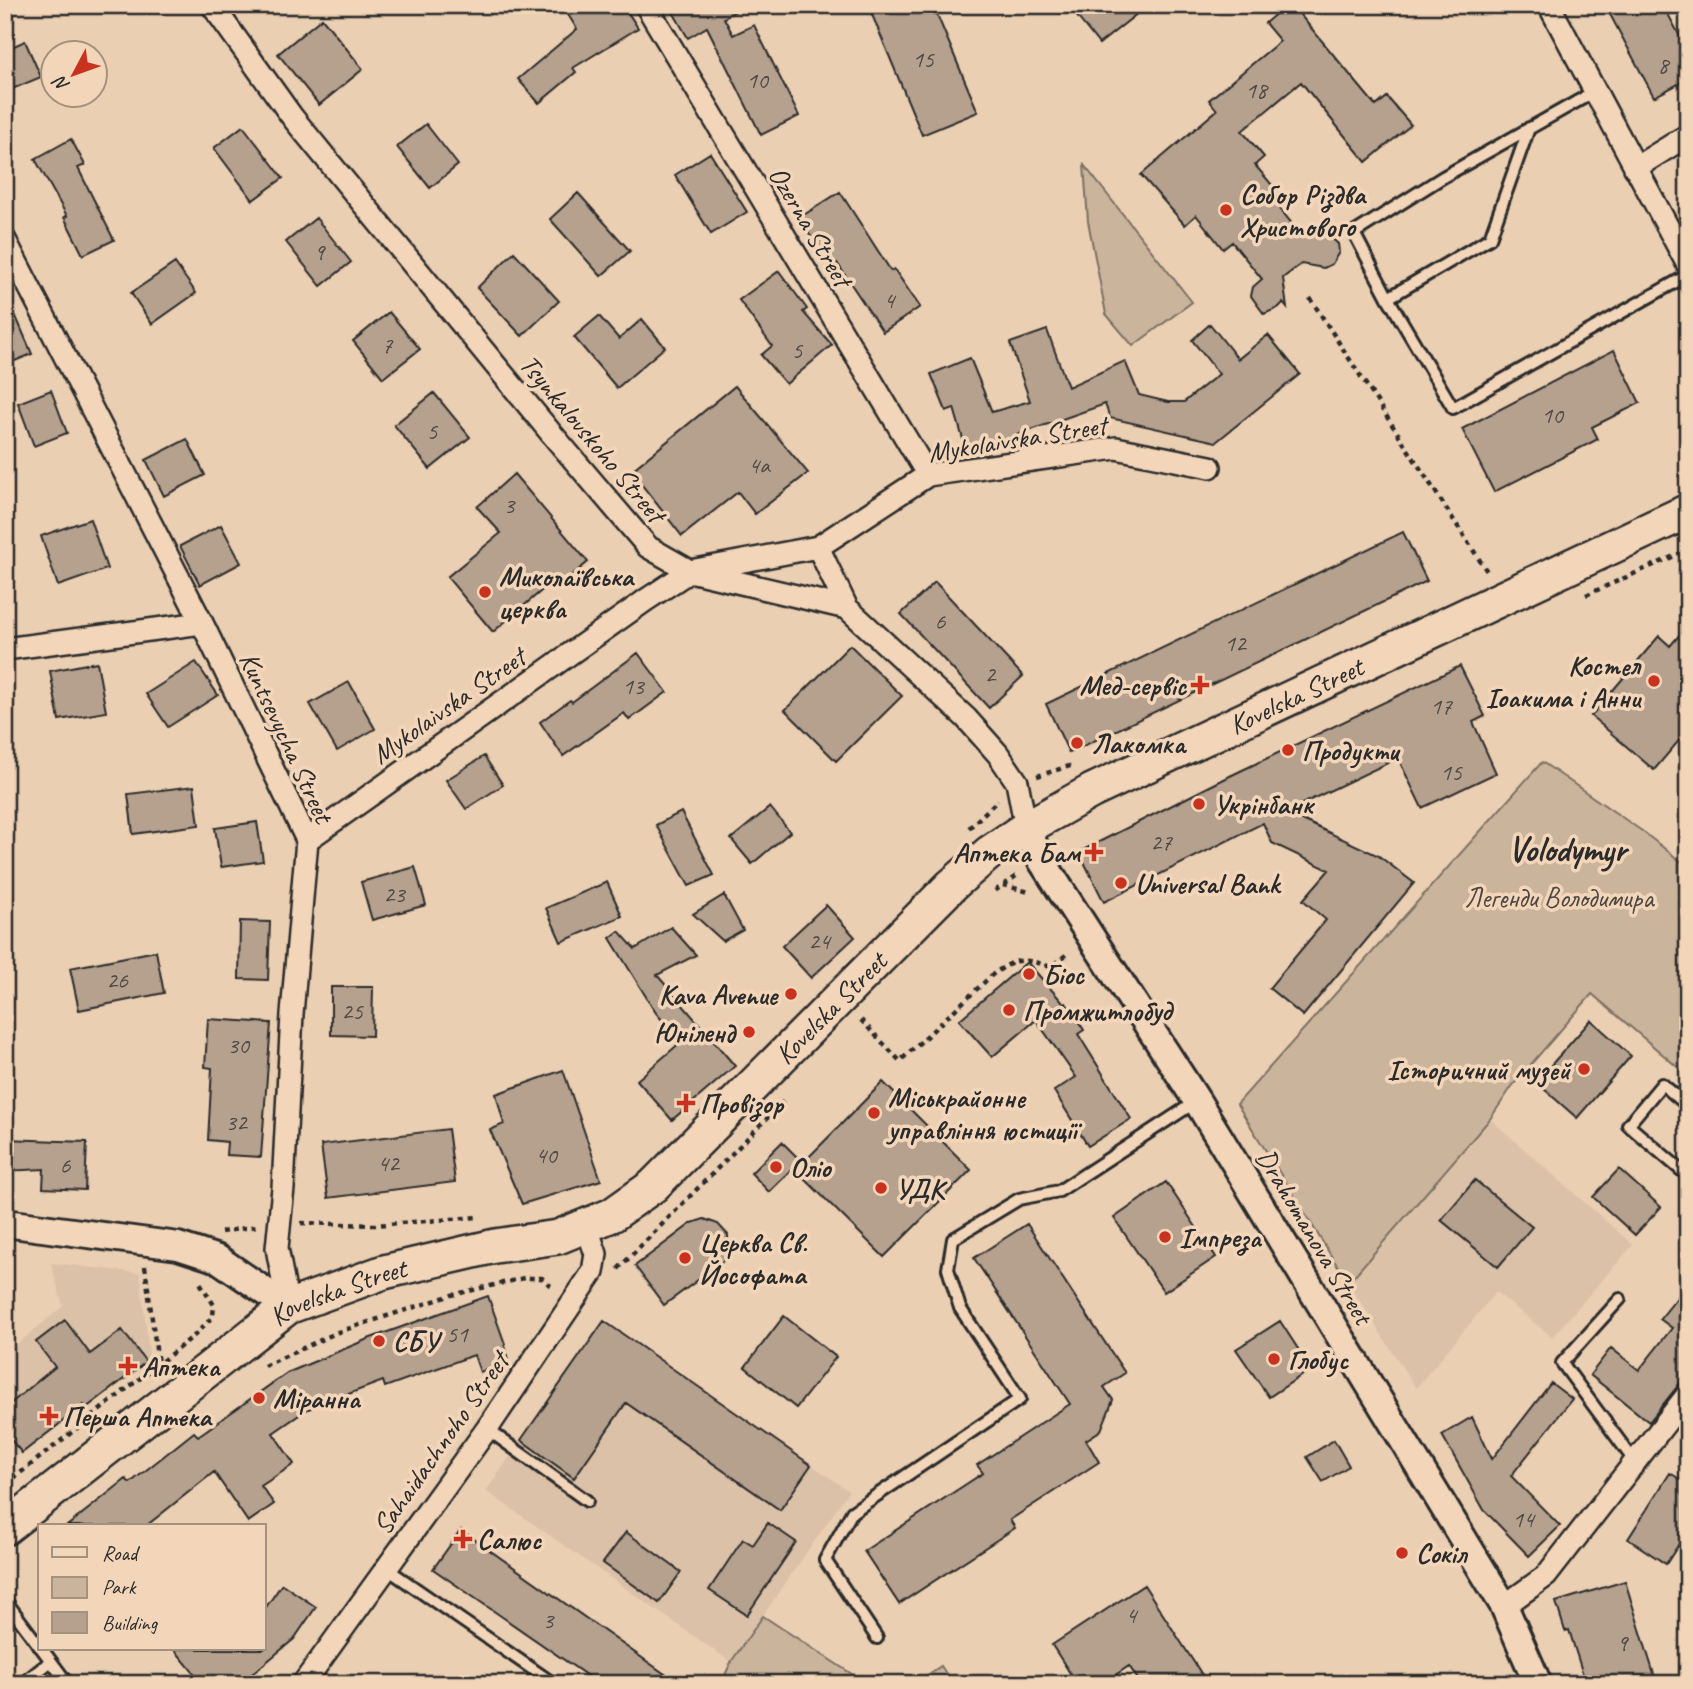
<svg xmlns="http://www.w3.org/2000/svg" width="1693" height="1689" viewBox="0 0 1693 1689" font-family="Caveat,sans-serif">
<rect width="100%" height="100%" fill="#ebcfb3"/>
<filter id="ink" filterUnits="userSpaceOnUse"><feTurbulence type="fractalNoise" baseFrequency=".0143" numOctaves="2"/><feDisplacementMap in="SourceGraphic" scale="14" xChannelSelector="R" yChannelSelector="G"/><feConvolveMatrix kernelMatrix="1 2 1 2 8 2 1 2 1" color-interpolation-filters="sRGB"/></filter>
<g filter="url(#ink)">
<path fill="#dbc1a8" d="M1490,1119L1633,1245L1552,1337L1496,1292L1416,1388L1348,1283Z
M51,1263L140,1273L150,1362L83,1412L64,1420L5,1466V1349L9,1351L63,1306Z
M604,1321L849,1491L731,1662L486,1491Z"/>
<path fill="#cbb49c" stroke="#7b7064" stroke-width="2" d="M1084,165L1192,302L1133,346L1106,314L1088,221Z
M1542,762L1642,831L1688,867V1076L1592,994L1513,1085L1490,1119L1348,1283L1237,1104Z
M763,1616L867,1684H721L731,1662Z
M941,1666L953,1684H914Z"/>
<path fill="#b5a18e" stroke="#2b2b2b" stroke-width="2" d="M562,5H623L638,28L573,68L576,72L539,103L518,79L577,29Z
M684,5H745L724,18L733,35L754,25L799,116L761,135L707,27L688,38L673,12Z
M868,5H933L978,112L922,135Z
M1068,5H1148L1099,44Z
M1286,5H1292L1376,106L1387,97L1411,125L1366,162L1301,82L1242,131L1264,157L1255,165L1283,198L1276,204L1301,235L1325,232L1338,244L1339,252L1332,264L1324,268L1301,264L1283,278L1287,308L1283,303L1278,308L1264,314L1251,296L1253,287L1262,279L1232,242L1223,249L1196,215L1185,225L1141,175L1217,110L1209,100L1280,41L1265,23Z
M1605,5H1663L1688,51V79L1654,97Z
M322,18L363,69L319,105L278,54Z
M25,41L41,77L5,92V50Z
M426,124L458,165L430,188L397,147Z
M243,126L283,178L253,200L214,148Z
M71,139L85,165L78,168L114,240L83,255L64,217L67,216L35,159Z
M710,153L747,212L711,234L675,175Z
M840,192L891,271L894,269L920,307L883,332L837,263L831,268L799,218Z
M578,193L630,251L601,276L550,219Z
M316,218L351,262L321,286L286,242Z
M514,252L559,301L522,336L477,288Z
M175,263L196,293L152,324L131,293Z
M779,271L807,309L803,312L832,345L786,384L761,355L772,346L739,300Z
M5,291L32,354L5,365Z
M389,312L420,349L383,378L353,341Z
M599,316L619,339L642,319L665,347L617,388L574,337Z
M1210,324L1238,359L1268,335L1300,374L1216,442L1110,418L1105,404L1008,438L1009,441L967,453L954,408L946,411L931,374L970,358L992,412L1030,401L1010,343L1047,330L1068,387L1125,361L1139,395L1168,402H1184L1219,374L1192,340Z
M1614,350L1640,403L1592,427L1598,439L1494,492L1462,429Z
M735,386L808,473L755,514L738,492L682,536L631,471Z
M51,390L67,433L34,446L18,403Z
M434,393L470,437L430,469L394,425Z
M187,439L205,475L164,496L146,460Z
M514,474L588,562L558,587L553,581L493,632L447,577L501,533L477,507Z
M90,519L107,569L58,586L41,536Z
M221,525L241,563L200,585L180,546Z
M1403,532L1427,581L1069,753L1046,704Z
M935,582L1023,676L989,708L901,614Z
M1688,625V730L1654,770L1591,716L1659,636L1670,646Z
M850,645L902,696L836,761L785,710Z
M638,653L667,692L629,720L624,713L563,756L540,722L570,700L572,702Z
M97,662L106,712L59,720L50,671Z
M196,662L218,695L168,727L146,694Z
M1460,666L1485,716L1473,722L1496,773L1422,808L1398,758L1285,812L1379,856L1414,883L1303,1016L1269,988L1326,920L1303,900L1329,870L1272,843L1263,823L1104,902L1079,852L1232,775Z
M349,682L375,729L337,751L310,704Z
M484,756L503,785L466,809L446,780Z
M194,786L199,825L133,834L128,794Z
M770,807L790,832L752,864L731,839Z
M681,812L714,875L689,886L656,825Z
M257,822L263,861L221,867L215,828Z
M415,867L426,905L372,920L361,882Z
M607,882L622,916L561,942L546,908Z
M724,895L743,930L723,941L693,914Z
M826,905L855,937L811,978L782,946Z
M240,921L270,922L268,980L239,979Z
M671,927L696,955L657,975L735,1066L672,1120L637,1080L681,1042L656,1013L610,938L619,931L635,949Z
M156,951L164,993L79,1010L70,968Z
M1027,962L1064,1004L1066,1003L1084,1030L1078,1034L1131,1119L1088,1146L1054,1091L1076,1077L1036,1020L992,1057L959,1020Z
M331,987H373L372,1036L331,1035Z
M208,1019L271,1023L261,1157L226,1155L227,1142L208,1140L212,1068L205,1067Z
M1591,1020L1631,1056L1577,1118L1536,1082Z
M563,1070L601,1180L522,1204L490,1130L504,1124L496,1094Z
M883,1082L971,1170L884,1257L796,1170Z
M448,1129L455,1182L328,1198L321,1145Z
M5,1139L87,1142L85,1190L43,1188L44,1169L5,1171Z
M782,1142L801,1161L769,1192L751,1173Z
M1619,1169L1661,1207L1635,1235L1593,1197Z
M1475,1180L1532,1227L1498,1267L1441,1220Z
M1166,1182L1216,1257L1164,1292L1114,1218Z
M704,1219L718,1224L728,1235V1254L721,1263L664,1305L635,1266L692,1223Z
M1027,1224L1125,1373L1104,1387L1113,1400L1101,1430L1086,1440L1099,1462L1010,1520L1015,1528L899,1604L864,1551L983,1473L977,1465L1070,1404L974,1258Z
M1688,1284V1373L1649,1422L1590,1375L1611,1348L1639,1370L1672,1328L1660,1319Z
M488,1296L505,1344L508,1362L480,1372L474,1355L385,1387L383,1381L308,1409L273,1433L294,1464L261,1486L274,1504L248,1522L214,1472L146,1526H67L126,1479L130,1483L194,1432L198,1436L287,1373L368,1339Z
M784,1316L836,1357L796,1408L745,1367Z
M65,1320L90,1354L122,1330L146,1362L86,1408L84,1405L22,1453L5,1433V1408L55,1367L36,1342Z
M604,1321L811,1465L780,1510L626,1403L574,1478L521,1440Z
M1280,1321L1311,1369L1269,1397L1236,1349Z
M1551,1383L1572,1399L1511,1476L1560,1526L1529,1556L1484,1510L1442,1435L1472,1417L1492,1459Z
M1334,1440L1349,1466L1323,1482L1307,1457Z
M1670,1473L1688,1484V1530L1666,1564L1628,1539Z
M768,1523L796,1542L747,1615L709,1590L743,1539L753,1545Z
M461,1530L679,1684H599L433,1569Z
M626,1532L681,1572L659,1603L603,1563Z
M1625,1581L1657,1684H1586L1569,1630L1565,1631L1556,1602Z
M282,1584L316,1607L294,1639L240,1684H203L174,1649H264V1610Z
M1144,1585L1208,1684H1141L1129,1666L1102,1684H1077L1052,1645Z"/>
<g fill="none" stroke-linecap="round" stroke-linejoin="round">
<g stroke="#2b2b2b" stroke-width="16">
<path id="service" d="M1594,92L1443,177L1354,233L1388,298L1453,408L1688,275
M1388,298L1490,238L1529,128
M1688,1106L1662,1084L1628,1125L1688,1176
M1620,1299L1562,1363L1635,1462
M487,1429L587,1501
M386,1568L554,1684
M5,1600L40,1647
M877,1638L825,1560L852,1512L1020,1399L960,1308L948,1269L953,1239L1019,1199L1059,1191L1197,1101
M42,1649L68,1684
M22,1684L51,1661"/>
</g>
<g stroke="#2b2b2b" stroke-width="26">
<path id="minor" d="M212,5L293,118L551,433L648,547L690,571L847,608L966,718L998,754L1017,782L1026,828
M646,5L928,475
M1549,5L1688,265
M1635,168L1688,135
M5,240L202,623L307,840L292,1014L283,1188L277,1248L288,1307
M818,547L847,608
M5,649L202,623
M307,840L646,600L690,571L818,547L928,475L1116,448L1210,467
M1504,1606L1546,1576L1688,1394
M303,1684L487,1429L593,1272L596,1254L586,1225"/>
</g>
<g stroke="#2b2b2b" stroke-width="32">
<path id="tertiary" d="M1026,828L1040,858L1197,1101L1504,1606L1538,1684
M5,1223L178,1246L218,1259L288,1307"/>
</g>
<g stroke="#2b2b2b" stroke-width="38">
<g id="primary">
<path id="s1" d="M5,1528L288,1307L384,1272L495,1246L558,1237L612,1215L653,1186L952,885L989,853L1026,828L1092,791L1688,511"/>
</g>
</g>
<path stroke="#2b2b2b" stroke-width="4.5" stroke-dasharray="5 5" stroke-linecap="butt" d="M1310,298L1488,573
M1586,595L1688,550
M1037,776L1073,765
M969,828L998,800
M1004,885L1020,873
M995,891L1003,885L1029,892
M861,1020L900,1061L992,975C1016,958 1023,957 1050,967L1070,952
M301,1223L375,1225L478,1217
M221,1232L257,1226
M145,1266L158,1364
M618,1269L784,1101
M264,1366L338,1332L452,1295L524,1278H542L554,1289
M5,1466L15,1477
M5,1485L195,1335L213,1316L214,1305L199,1281"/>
<use href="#service" stroke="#f3d6b9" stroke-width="10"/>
<use href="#minor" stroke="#f3d6b9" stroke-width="21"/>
<use href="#tertiary" stroke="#f3d6b9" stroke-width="26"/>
<use href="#primary" stroke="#f3d6b9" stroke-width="33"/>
</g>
</g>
<g fill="#c8321e" stroke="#f3d6b9" stroke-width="2.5">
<circle cx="1226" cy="210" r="7"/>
<circle cx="485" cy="592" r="7"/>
<circle cx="1654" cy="681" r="7"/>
<path d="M1196.5 674.5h7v7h7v7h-7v7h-7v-7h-7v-7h7z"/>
<circle cx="1077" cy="743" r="7"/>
<circle cx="1288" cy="750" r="7"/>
<circle cx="1199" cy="804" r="7"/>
<path d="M1090.5 841.5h7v7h7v7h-7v7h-7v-7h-7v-7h7z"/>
<circle cx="1121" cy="883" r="7"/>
<circle cx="1029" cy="974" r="7"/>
<circle cx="791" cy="994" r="7"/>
<circle cx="1009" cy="1010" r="7"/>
<circle cx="749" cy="1032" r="7"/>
<circle cx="1584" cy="1069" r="7"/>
<path d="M682.5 1092.5h7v7h7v7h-7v7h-7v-7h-7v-7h7z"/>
<circle cx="874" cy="1113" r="7"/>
<circle cx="776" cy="1167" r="7"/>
<circle cx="881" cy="1188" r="7"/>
<circle cx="1165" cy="1237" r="7"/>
<circle cx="685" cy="1258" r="7"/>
<circle cx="379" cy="1341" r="7"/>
<circle cx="1274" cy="1359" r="7"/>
<path d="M124.5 1355.5h7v7h7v7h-7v7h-7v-7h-7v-7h7z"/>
<circle cx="259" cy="1398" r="7"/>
<path d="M45.5 1405.5h7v7h7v7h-7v7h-7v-7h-7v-7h7z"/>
<path d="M459.5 1528.5h7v7h7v7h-7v7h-7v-7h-7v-7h7z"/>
<circle cx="1402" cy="1553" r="7"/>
</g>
<g text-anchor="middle" stroke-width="7" stroke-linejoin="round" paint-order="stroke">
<g font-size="24" fill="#4e4844">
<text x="923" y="67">15</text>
<text x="1663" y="73">8</text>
<text x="757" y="88">10</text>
<text x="1256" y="98">18</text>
<text x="319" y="260">9</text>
<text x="889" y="308">4</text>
<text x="387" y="353">7</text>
<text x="797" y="358">5</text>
<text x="1552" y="423">10</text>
<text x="432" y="439">5</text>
<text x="759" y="473">4а</text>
<text x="509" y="513">3</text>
<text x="940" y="629">6</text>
<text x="1235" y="651">12</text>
<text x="990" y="682">2</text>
<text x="633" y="694">13</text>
<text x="1441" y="714">17</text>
<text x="1451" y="780">15</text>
<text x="1161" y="850">27</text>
<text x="394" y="902">23</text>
<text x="819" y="949">24</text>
<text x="117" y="988">26</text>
<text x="352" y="1019">25</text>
<text x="238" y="1053">30</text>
<text x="236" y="1130">32</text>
<text x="546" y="1163">40</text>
<text x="388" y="1171">42</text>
<text x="65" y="1173">6</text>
<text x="457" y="1342">51</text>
<text x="1523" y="1527">14</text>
<text x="1131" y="1623">4</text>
<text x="548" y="1628">3</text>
<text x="1622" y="1651">9</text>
</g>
<g font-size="28" font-weight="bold" fill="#2b2b2b" stroke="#f3d6b9" text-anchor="start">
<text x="1240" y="204">Собор Різдва<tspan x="1240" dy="32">Христового</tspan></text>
<text x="499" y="586">Миколаївська<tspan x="499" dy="32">церква</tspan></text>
<text x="1640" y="675" text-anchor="end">Костел<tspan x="1640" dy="32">Іоакима і Анни</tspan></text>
<text x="1186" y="695" text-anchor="end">Мед-сервіс</text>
<text x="1091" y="753">Лакомка</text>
<text x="1302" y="760">Продукти</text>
<text x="1213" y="814">Укрінбанк</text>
<text x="1080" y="862" text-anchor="end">Аптека Бам</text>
<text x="1135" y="893">Universal Bank</text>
<text x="1043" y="984">Біос</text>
<text x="777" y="1004" text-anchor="end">Kava Avenue</text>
<text x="1023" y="1020">Промжитлобуд</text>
<text x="735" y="1042" text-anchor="end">Юніленд</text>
<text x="1570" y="1079" text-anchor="end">Історичний музей</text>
<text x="888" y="1107">Міськрайонне<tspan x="888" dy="32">управління юстиції</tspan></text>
<text x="700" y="1113">Провізор</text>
<text x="790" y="1177">Оліо</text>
<text x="895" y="1198">УДК</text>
<text x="1179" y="1247">Імпреза</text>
<text x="699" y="1252">Церква Св.<tspan x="699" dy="32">Йософата</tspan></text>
<text x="393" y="1351">СБУ</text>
<text x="1288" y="1369">Глобус</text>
<text x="142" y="1376">Аптека</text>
<text x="273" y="1408">Міранна</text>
<text x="63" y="1426">Перша Аптека</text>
<text x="477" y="1549">Салюс</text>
<text x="1416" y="1563">Сокіл</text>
</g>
<g font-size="28" fill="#2b2b2b" stroke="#f3d6b9">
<text transform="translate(811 226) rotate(59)" y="10">Ozerna Street</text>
<text transform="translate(593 438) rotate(50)" y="10">Tsynkalovskoho Street</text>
<text transform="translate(1017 438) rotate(-9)" y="10">Mykolaivska Street</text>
<text dy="10" stroke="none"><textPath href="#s1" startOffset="1566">Kovelska Street</textPath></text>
<text transform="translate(448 705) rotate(-35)" y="10">Mykolaivska Street</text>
<text transform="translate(287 737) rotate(65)" y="10">Kuntsevycha Street</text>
<text dy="10" stroke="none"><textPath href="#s1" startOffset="999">Kovelska Street</textPath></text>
<text transform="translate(1315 1236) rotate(59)" y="10">Drahomanova Street</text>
<text dy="10" stroke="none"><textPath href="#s1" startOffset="411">Kovelska Street</textPath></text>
<text transform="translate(440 1443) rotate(-55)" y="10">Sahaidachnoho Street</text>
</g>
<g font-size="28" fill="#4b4642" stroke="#f3d6b9">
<text x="1559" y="907">Легенди Володимира</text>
</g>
<g font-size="35" font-weight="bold" fill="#2b2b2b" stroke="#f3d6b9">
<text x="1567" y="861">Volodymyr</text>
</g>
</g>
<rect width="1693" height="1689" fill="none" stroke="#f3d6b9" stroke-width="28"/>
<rect x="14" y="14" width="1665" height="1661" fill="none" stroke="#2b2b2b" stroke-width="2.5" filter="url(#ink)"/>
<rect x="38" y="1524" width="228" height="126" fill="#f3d6b9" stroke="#a39280" stroke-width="2"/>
<rect x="52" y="1547" width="35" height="10" fill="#f3d6b9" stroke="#a39280" stroke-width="2"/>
<text x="102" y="1560" font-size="21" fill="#2b2b2b">Road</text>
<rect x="52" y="1577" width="35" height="21" fill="#cbb49c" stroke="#a39280" stroke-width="2"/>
<text x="102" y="1594" font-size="21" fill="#2b2b2b">Park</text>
<rect x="52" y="1612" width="35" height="21" fill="#b5a18e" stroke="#a39280" stroke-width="2"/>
<text x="102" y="1630" font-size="21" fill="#2b2b2b">Building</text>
<g transform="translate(74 74) rotate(229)"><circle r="33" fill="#f3d6b9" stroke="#a39280" stroke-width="2"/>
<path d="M0-5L12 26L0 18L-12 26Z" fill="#c8321e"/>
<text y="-10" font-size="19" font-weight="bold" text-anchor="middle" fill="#2b2b2b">N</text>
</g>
</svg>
